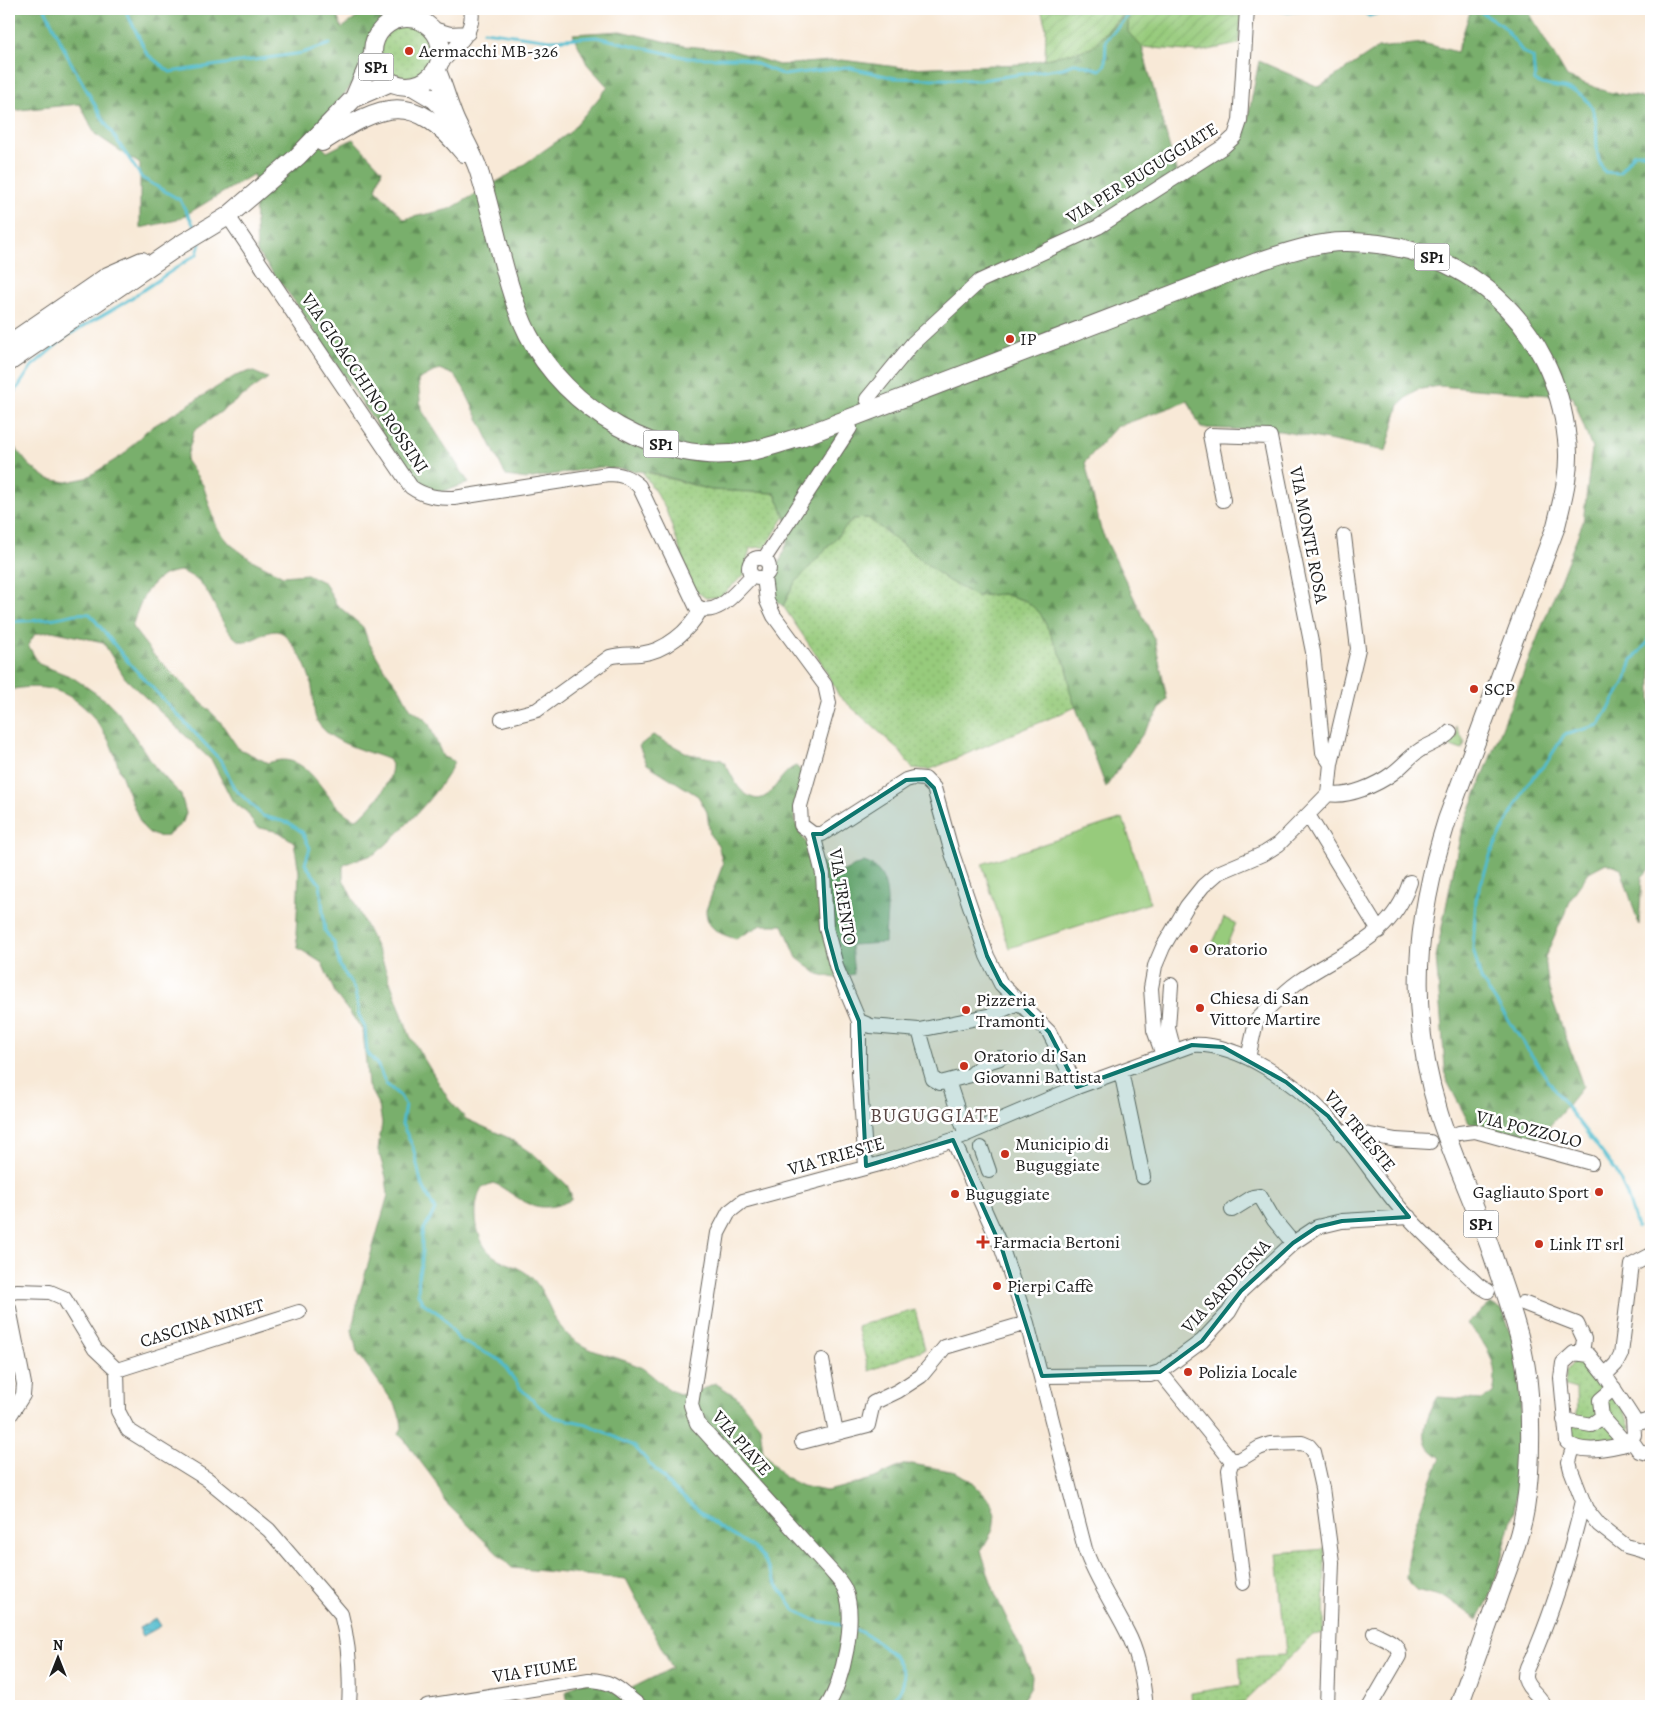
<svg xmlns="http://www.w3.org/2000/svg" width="1660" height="1715" viewBox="0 0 1660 1715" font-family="Alegreya,serif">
<defs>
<pattern id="grass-dots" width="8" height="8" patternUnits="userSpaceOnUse" patternTransform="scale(1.25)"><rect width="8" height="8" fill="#97cb7c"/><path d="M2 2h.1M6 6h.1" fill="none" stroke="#82ae6b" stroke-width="1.8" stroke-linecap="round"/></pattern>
<pattern id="forest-firs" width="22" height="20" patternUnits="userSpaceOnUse" patternTransform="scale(1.25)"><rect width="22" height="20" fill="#79af6c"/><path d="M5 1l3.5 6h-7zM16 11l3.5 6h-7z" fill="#628e58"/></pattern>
<pattern id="garden-furrows" width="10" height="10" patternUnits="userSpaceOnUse" patternTransform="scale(1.25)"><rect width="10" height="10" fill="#97cb7c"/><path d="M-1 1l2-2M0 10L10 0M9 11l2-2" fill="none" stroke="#82ae6b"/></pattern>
<pattern id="water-waves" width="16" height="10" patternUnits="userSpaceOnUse" patternTransform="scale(1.25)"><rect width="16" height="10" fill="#51bcce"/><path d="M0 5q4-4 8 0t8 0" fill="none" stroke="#46a1b0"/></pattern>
</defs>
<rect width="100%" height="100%" fill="#fff"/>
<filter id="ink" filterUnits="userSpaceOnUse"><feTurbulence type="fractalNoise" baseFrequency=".02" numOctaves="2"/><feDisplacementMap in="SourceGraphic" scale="10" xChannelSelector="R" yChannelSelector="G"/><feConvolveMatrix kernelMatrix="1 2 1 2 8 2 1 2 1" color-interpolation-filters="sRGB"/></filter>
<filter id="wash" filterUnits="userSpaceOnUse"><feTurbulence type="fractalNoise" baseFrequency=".0096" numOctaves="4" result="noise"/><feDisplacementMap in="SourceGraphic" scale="20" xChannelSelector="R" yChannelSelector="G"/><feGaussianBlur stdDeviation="1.12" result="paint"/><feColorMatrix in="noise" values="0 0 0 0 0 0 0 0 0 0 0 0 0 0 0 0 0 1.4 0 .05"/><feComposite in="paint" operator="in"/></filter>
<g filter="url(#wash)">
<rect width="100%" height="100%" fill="#f8e9d7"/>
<path fill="url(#grass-dots)" stroke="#5a744c" d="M381 51a26 26 0 1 1 52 0a26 26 0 1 1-52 0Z
M642,471L711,490L775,493L785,516L766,547L750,548L744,575L720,597L706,598L694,590L665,507Z
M869,518L947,580L976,596L1003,594L1026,601L1040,612L1067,667L1070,691L1076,707L929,770L912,768L898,749L839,696L821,662L783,606L794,584L853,519Z
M1456,726L1465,743L1462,750L1445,744L1451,737H1457Z
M915,1310L925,1349L869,1371L857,1326Z
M1575,1359H1587L1625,1412L1630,1428L1623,1441L1583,1445L1576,1442L1568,1432L1577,1420L1576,1389L1565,1386L1566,1372Z
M1325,1549L1324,1633L1313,1635L1244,1703L1192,1706L1191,1693L1241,1685L1239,1657L1286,1655L1277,1553Z"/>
<path fill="url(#forest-firs)" stroke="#4a6644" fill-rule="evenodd" d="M9,9H334L342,28L369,9H394L376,26L369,39L366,59L348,90L311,133L327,152L353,139L382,170L376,189L404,219L450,209L510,174L569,133L608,87L587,64L573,34L621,31L685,46L731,50L779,65L842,60L905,68L1023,64L1092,48L1129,9L1128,32L1142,47L1180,185L1234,145L1246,128L1259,61L1319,87L1378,48L1423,43L1457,52L1471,9H1527L1567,77L1608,92L1640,97L1651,105V867L1642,877L1639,925L1621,869L1606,863L1589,872L1573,895L1545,957L1549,990L1583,1086L1563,1111L1535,1142L1469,1123L1446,1079L1436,957L1461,832L1583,522L1592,449L1573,397L1439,386L1416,390L1399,405L1386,451L1280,431L1201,428L1188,401L1116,427L1085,462L1101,530L1155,641L1167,699L1106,787L1070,692L1067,667L1040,613L1026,601L1003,594L976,596L947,580L868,518L853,519L794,584L783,606L772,598L773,581L791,531L775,493L711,490L653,473L600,467L527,479L506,476L463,387L454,375L439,369L418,380L421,409L469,483L441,492L418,487L295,302L257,252L254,174L177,220L140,228V164L95,134L80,104L9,111Z
M251,371L268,378L194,431L186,460L203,485L217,528L230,544L250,559L283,576L307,574L325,583L336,604L363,627L368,641L383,667L400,689L410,708L428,722L443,757L454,761C448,783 395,839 376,853C365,859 353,859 343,866V879L381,957L410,1036L449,1100L466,1119L509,1138L537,1157L567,1185L571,1194V1200C537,1216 525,1202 498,1185L493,1183L483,1187C471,1202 475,1237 488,1251C500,1264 521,1265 533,1279C547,1294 550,1316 564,1331C585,1355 616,1354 642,1368C655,1376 665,1390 680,1394C690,1397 706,1387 715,1383L737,1397L760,1426L763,1451L784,1477L802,1486L826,1491L840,1488L875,1478L903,1465L912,1464L956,1472L971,1481L991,1502L995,1515L993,1530L981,1551L995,1594L1026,1659L1032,1676L1031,1686L1019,1706H610L583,1705L567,1700L566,1692L594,1672L630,1689L672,1668L626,1579L512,1568L445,1502L435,1481L399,1433L402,1428L401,1420L396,1406L357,1352L352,1330L358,1299L388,1195L386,1177L378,1150L382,1123L379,1106L368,1086L363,1030L336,995L322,963L298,948L296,934L299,872L294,842L279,832L256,827L247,812L233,802L212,761L125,678L103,642L52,631L35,634L28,645L39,664L72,677L107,701L118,712L155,767L181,795L186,813L183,822L167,836C155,838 148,834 141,824C134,807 127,791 121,774C117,764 115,754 111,745C89,701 58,679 9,690V440L29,465L48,479L67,482L86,478L123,455L147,430L235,376ZM180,571C214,582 212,614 234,637C249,653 270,619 286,636C300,652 311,673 313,694C314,703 313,713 317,721C329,743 365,750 387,759L392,764C392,784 374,804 360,817L356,819C323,808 313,746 268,763L238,748L219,720L153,654L132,627C140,601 149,574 180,571Z
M653,735L689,754L722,760C730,769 733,782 741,790C770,817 775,773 796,766C812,778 792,804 795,821C798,835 821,864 833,874H837L864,862C897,872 885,916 885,943L851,945L854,974L835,978L818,974L797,958L783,925H761L736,939C720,934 706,929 706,910L723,864L718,845L710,835L707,812L698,796L647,764L639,746Z
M1490,1303L1503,1311L1515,1345L1521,1405V1466L1514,1511L1491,1595L1478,1620L1447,1598L1417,1590L1406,1579C1410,1529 1422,1503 1441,1458C1437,1455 1429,1450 1427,1445C1420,1431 1430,1409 1438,1397L1482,1400L1493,1393C1500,1365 1487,1343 1466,1324Z"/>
<path fill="url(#garden-furrows)" stroke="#5a744c" d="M1041,9H1127L1092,48L1045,59L1046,28Z
M1129,9H1208L1219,15L1241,16L1239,44L1198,52L1142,47L1128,32Z"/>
<path fill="#97cb7c" stroke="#5a744c" d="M1123,818L1150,903L1009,948L982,864Z
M1224,918L1236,923L1223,954L1210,949Z"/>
<path fill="url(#water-waves)" stroke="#366c75" d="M156,1618L161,1626L143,1636L139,1628Z"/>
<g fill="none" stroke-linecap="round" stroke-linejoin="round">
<path stroke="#51bcce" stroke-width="3" d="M45,9L68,57L104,121L142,178L180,200L194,226
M125,9L147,54L170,72L302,53L330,44
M1272,9L1288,12L1316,9
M1360,9L1369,16L1392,9
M1476,9L1503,26L1523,52L1533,58L1535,81C1548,88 1564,86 1576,92C1611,111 1586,147 1605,172L1619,173L1634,153H1644L1651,162
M484,31L550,40L596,37L688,58H742L784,75L846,67L895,78L981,80L1063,68L1076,63L1100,70L1105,65L1106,40L1134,9
M9,401L32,366L67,336L127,301L188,260L197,254L200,244
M9,621C25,622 40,620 56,618C72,616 72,612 90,614L129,663L222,762L234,788L263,816L289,823L302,832L310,848L305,864L320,884L325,931L334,943L340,966L355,990L359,1015L365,1028L367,1052L378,1066L386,1084L400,1096L405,1105L402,1124L413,1147L421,1182L435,1210L424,1229L422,1236V1261L419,1273L418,1294L422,1302L442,1316L459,1340L500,1360L521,1389L540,1407L554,1417L587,1424L634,1446L672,1488L720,1528L754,1548L762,1557L776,1583L795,1610L814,1620L846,1626
M1637,1227L1627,1195L1616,1171L1558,1095L1481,979L1473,948L1476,899L1491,853L1527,784L1547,762L1564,735L1599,725L1626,680L1632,660L1648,642L1651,634
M854,1629C888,1643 933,1683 878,1706"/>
</g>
</g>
<g filter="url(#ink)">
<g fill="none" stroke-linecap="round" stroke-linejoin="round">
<g stroke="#69645d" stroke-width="16">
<path id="minor" d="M433,29L450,34L468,33
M440,64C454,48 476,32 471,9
M228,216L411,487C425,497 438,498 454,498L608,474C621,474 629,477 639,486L696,606C717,620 738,589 752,576
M867,399L913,343L980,281L1098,227L1223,147L1235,136L1240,121L1247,9
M1223,500L1210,435L1270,437L1313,652L1323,752L1331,764
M749 568a10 10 0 1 1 20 0a10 10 0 1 1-20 0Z
M764,559L850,428
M764,577L767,601L774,616L825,685L829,703L800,806L801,825L813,834H822L906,780L913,778L925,779L934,788L952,853L987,956L1001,984L1049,1032L1077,1087
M502,719L537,710L610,657C620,654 629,655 640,654C666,651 689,631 701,609
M1328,794C1348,798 1377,785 1393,773C1403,766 1410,756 1420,750C1429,744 1444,740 1450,732
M1308,815L1379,931
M813,834L823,874L826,928L837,969L859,1021L871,1026L919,1030L992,1015L1020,1002
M1171,985L1168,1028L1174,1051
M859,1021V1073L866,1166
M919,1030L933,1079L940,1083L948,1081L966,1135
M1163,1055L1154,1030L1151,988L1155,966L1163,947L1187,906L1203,886L1218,873L1265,853L1279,844L1328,794L1331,764L1358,649L1344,536
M1248,1058L1256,1022L1260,1016C1272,1005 1284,992 1298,982C1342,951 1391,940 1410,882
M1121,1071L1143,1177
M948,1081L971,1075L984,1063L1000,1058
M1459,1133L1475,1131L1591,1163
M1342,1135L1350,1131L1396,1140L1430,1142
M953,1140L1002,1249L1027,1323L1085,1549C1096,1581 1116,1608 1130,1638C1140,1660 1143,1683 1146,1706
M981,1148L989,1171
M1293,1243L1317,1227L1342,1221L1409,1217
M9,1293L17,1291L50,1292L64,1298L95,1349L117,1370L118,1411L128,1430L207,1479L269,1530L341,1614C349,1644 351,1675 349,1706
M1523,1303L1577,1324L1584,1339L1582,1353
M9,1308L24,1384L23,1395L9,1417
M1574,1353L1589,1355L1605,1375L1633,1418L1634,1435L1626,1444C1608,1448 1581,1455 1567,1442L1561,1378L1563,1363Z
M822,1360L836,1433
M117,1370L299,1312
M1160,1372L1232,1461L1229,1470L1243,1583
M1605,1375L1616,1364L1621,1354L1632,1265L1651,1255
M1042,1376L1150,1375L1160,1372L1202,1341L1229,1312L1241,1291L1293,1243L1274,1220L1260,1196L1253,1197L1232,1210
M1614,1388L1600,1400L1602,1417L1620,1437L1622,1445
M1564,1420L1591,1425L1602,1417
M1634,1424L1651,1420
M1632,1441L1639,1451L1651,1454
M802,1442L868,1425L873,1403L898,1391L921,1376L945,1347L1027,1323
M1573,1447L1569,1462L1571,1470L1586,1509L1599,1525L1626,1546L1651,1553
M1232,1461L1241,1459L1259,1448L1270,1444L1302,1443L1309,1446L1314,1452L1322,1488L1332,1562L1327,1706
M427,1706L589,1680C617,1681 620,1692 640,1706
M827,1706C843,1683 857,1617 845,1590C843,1584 836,1577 831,1571L697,1423L691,1405L718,1233L729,1212L743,1201L883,1163L953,1140L1077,1087L1192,1045C1238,1042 1295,1083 1326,1115C1353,1141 1375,1179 1400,1208C1423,1235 1452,1260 1478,1285L1488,1291
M1370,1706L1399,1656C1399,1642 1385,1639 1374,1633
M1544,1706C1541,1695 1527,1690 1525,1678C1524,1668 1534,1656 1537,1647C1557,1599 1571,1551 1583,1501"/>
</g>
<g stroke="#69645d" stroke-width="20">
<path id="major" d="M373 52a34 34 0 1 1 68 0a34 34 0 1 1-68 0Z
M437,71C444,87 448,104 455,120C463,138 475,156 480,175C496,225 505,288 528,334C565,409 661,467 746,452C765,449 783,442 801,437L1257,262C1285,253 1315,242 1345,242C1463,241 1555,323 1567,440C1571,469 1563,498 1556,526L1447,820C1415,922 1407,1011 1439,1114C1454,1162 1477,1208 1493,1256C1508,1301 1526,1346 1529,1394C1531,1432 1531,1472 1525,1509C1520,1538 1509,1566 1499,1593C1486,1631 1472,1669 1459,1706
M412,86L434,99L451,116
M354,98L391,82
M322,142C383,103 413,90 464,153
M9,344L108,276L142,261
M9,362L180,245L228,216L297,157L354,98L373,54"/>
</g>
<use href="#minor" stroke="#fff" stroke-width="14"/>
<use href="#major" stroke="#fff" stroke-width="18"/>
</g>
</g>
<path fill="#0f766e" fill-opacity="0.2" stroke="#0f766e" stroke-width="4" stroke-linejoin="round" d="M925,779L934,788L987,956L1001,984L1049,1032L1077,1087L1192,1045L1223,1047L1286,1082L1328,1116L1409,1217L1342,1221L1317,1227L1293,1243L1241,1291L1202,1341L1160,1372L1042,1376L1002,1249L953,1140L866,1166L859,1021L837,969L826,928L823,874L813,834H822L906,780Z"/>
<g fill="#c8321e" stroke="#fff" stroke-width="2">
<circle cx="409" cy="51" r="5"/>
<circle cx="1010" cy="339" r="5"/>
<circle cx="1474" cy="689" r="5"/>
<circle cx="1194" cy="949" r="5"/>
<circle cx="1200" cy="1008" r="5"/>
<circle cx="966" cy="1010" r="5"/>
<circle cx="964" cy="1066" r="5"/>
<circle cx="1005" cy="1154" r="5"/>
<circle cx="1599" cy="1192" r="5"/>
<circle cx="955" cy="1194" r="5"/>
<path d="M980.5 1234.5h5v5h5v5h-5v5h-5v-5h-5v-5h5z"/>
<circle cx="1539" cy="1244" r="5"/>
<circle cx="997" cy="1286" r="5"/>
<circle cx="1188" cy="1372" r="5"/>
</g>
<g text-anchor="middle" stroke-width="5" stroke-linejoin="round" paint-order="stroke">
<g fill="#fff" stroke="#606060" stroke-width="1">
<rect x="358.5" y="53.5" width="35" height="27" rx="4"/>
<rect x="1414.5" y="243.5" width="35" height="27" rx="4"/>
<rect x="643.5" y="430.5" width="35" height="27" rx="4"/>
<rect x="1463.5" y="1210.5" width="35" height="27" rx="4"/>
</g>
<g font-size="16" font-weight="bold" fill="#1c1c1c">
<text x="376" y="73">SP1</text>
<text x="1432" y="263">SP1</text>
<text x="661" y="450">SP1</text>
<text x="1481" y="1230">SP1</text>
</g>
<g font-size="18" fill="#1c1c1c" stroke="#fff" text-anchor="start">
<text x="419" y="57">Aermacchi MB-326</text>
<text x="1020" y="345">IP</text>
<text x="1484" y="695">SCP</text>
<text x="1204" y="955">Oratorio</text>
<text x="1210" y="1004">Chiesa di San<tspan x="1210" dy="21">Vittore Martire</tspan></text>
<text x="976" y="1006">Pizzeria<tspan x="976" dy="21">Tramonti</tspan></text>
<text x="974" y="1062">Oratorio di San<tspan x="974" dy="21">Giovanni Battista</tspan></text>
<text x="1015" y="1150">Municipio di<tspan x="1015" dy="21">Buguggiate</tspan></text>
<text x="1589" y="1198" text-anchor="end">Gagliauto Sport</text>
<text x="965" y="1200">Buguggiate</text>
<text x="993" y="1248">Farmacia Bertoni</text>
<text x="1549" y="1250">Link IT srl</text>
<text x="1007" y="1292">Pierpi Caffè</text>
<text x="1198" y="1378">Polizia Locale</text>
</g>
<g font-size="18" fill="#1c1c1c" stroke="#fff">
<text transform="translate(1142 173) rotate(-32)" y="6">VIA PER BUGUGGIATE</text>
<text transform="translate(365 383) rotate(56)" y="6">VIA GIOACCHINO ROSSINI</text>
<text transform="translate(1309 535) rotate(79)" y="6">VIA MONTE ROSA</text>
<text transform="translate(843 897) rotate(81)" y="6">VIA TRENTO</text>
<text transform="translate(1529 1129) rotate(14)" y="6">VIA POZZOLO</text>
<text transform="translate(1360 1131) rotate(50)" y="6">VIA TRIESTE</text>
<text transform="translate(836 1156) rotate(-16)" y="6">VIA TRIESTE</text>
<text transform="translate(1226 1286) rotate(-47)" y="6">VIA SARDEGNA</text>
<text transform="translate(202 1323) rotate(-17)" y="6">CASCINA NINET</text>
<text transform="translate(742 1443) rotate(49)" y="6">VIA PIAVE</text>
<text transform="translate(535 1670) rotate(-9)" y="6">VIA FIUME</text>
</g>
<g font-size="20" letter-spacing="1" fill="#594745" stroke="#fff">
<text x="935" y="1122">BUGUGGIATE</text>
</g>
</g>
<rect width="1660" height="1715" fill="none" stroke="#fff" stroke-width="30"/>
<g transform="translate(58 1658)" stroke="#ffffff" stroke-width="4" paint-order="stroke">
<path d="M0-4L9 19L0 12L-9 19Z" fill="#1c1c1c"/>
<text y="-8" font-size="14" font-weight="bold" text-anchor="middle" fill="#1c1c1c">N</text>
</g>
</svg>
